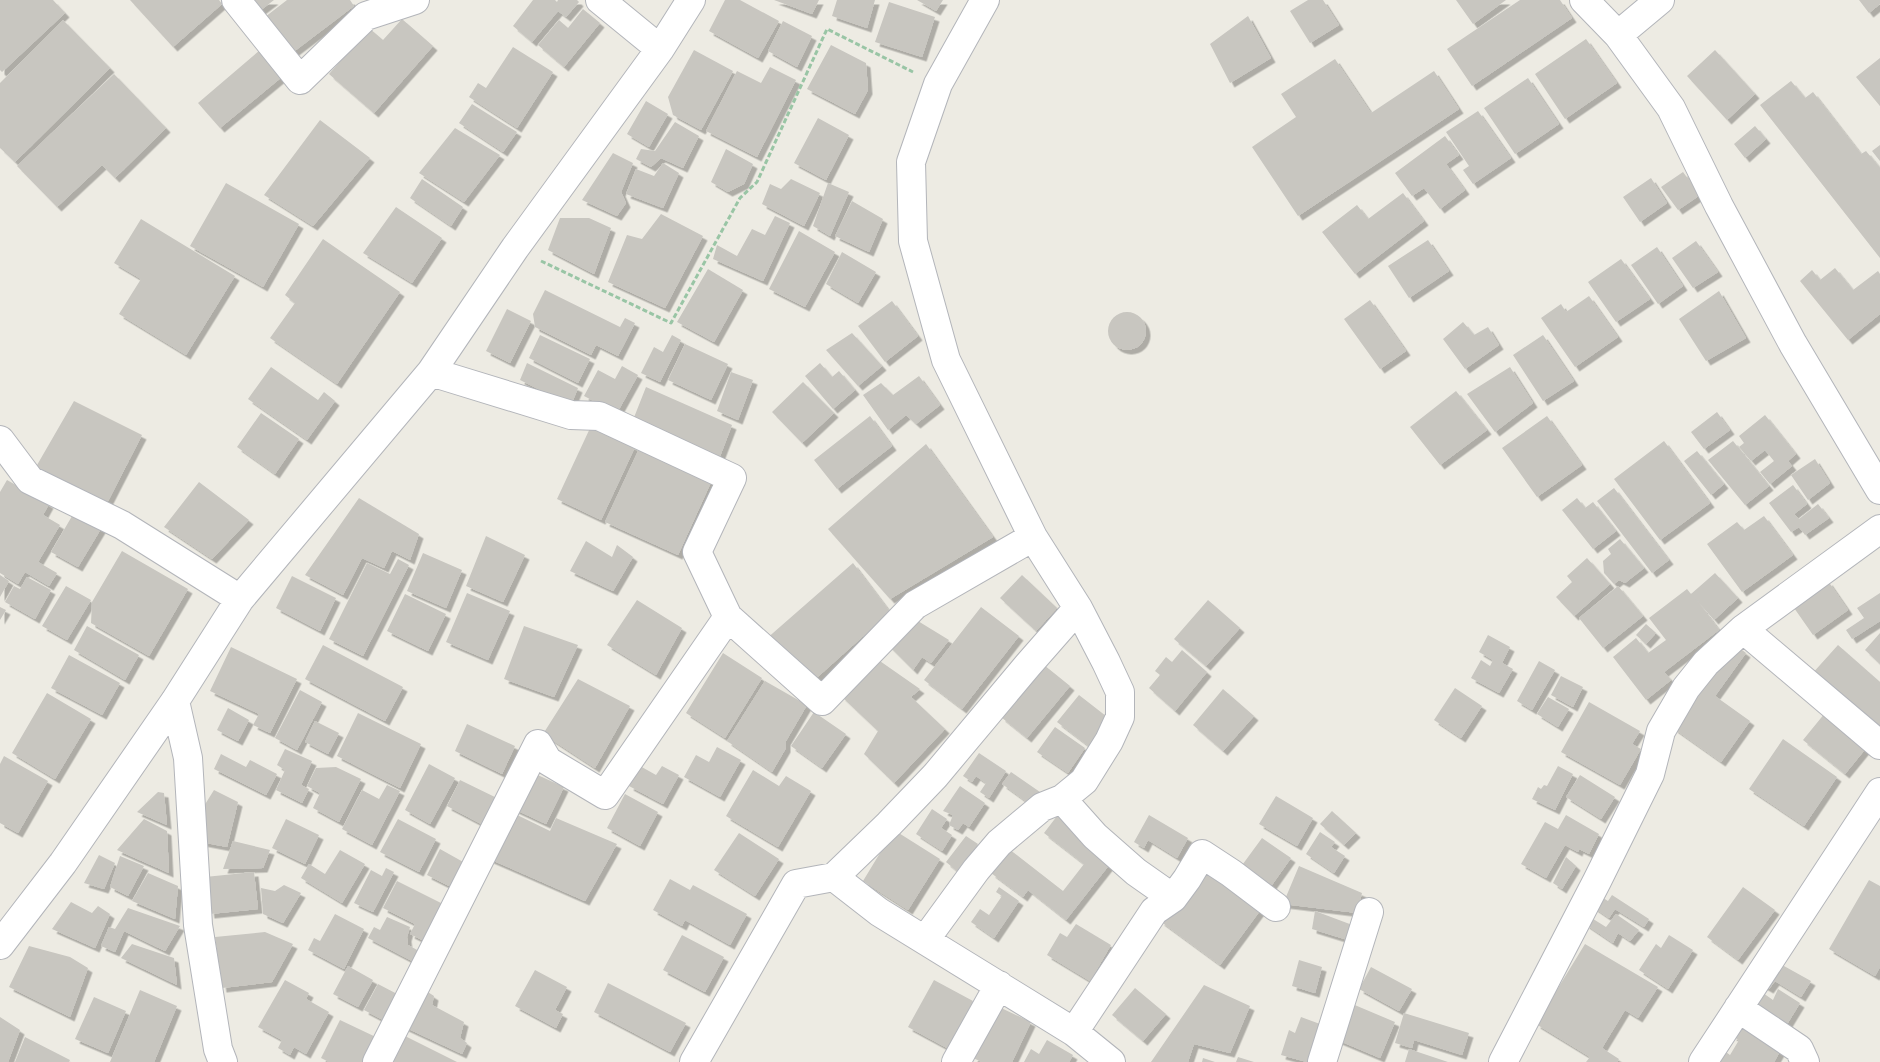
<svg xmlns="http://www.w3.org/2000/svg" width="1880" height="1062" viewBox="0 0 1880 1062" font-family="Poppins,sans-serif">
<defs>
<filter id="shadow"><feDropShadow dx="4.5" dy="4.5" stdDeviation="0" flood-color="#0004"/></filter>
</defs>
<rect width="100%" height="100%" fill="#edebe3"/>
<path fill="#c8c6c0" filter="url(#shadow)" d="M0,0H53L65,13L2,72L0,70Z
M130,0H219L222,4L173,47Z
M247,0H274L257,13Z
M287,0H350L354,6L292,53L265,17Z
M533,0H555L557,2L558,0H577L579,2L566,17L558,11L532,42L513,26Z
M725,0H740L779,21L758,58L709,31Z
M774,0H819L812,14Z
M837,0H875L867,28L832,16Z
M917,0H943L936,11Z
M1308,0H1323L1339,25L1310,43L1290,11Z
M1456,0H1506L1473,24Z
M1520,0H1560L1572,18L1472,86L1447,49Z
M1859,0H1880V4L1869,13Z
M889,2L935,17L922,57L875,42Z
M583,9L600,23L564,67L538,45L559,20L568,28Z
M1248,16L1271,58L1230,83L1210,44Z
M402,19L433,46L374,113L329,74L369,28L383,40Z
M63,20L110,68L15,162L0,148V83Z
M783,21L812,36L797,67L768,51Z
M1586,39L1617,83L1565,119L1535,74Z
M831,45L866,63L868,90L855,114L807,89Z
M513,47L553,72L517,128L469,97L478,83L486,88Z
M260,50L283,76L220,128L198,103Z
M694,50L733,71L701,130L673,115L668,97Z
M1715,50L1755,94L1727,120L1687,76Z
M1880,58V106L1856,77Z
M1335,59L1371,113L1434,71L1459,109L1298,216L1252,147L1296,117L1281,94Z
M770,67L796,80L757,157L706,131L737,71L761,83Z
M114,74L166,128L115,178L102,165L57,207L17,166Z
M1528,78L1559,124L1515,154L1484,108Z
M1791,81L1805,98L1813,92L1861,154L1866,151L1880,168V258L1760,105Z
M646,101L668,114L649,147L627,134Z
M472,104L517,132L503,152L459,123Z
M1478,111L1511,158L1473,184L1463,170L1469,166L1446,132Z
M818,118L849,135L826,180L794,163Z
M320,120L370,158L313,226L264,195Z
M675,122L699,136L683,168L661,158L651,167L636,159L641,149L655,151Z
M1755,126L1766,139L1745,158L1734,144Z
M455,128L500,155L464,202L419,173Z
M1445,136L1459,155L1446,164L1465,190L1440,209L1424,188L1412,196L1395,173Z
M1880,145V161L1872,151Z
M726,149L753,164L744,184L728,192L711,182Z
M613,153L633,163L621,192L626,203L617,216L582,200Z
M663,163L679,173L663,208L626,194L636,169L654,176Z
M1683,172L1700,195L1678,210L1661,187Z
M1651,178L1667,203L1640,222L1623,197Z
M422,179L463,207L451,226L410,198Z
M791,179L820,193L804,226L762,204L770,184L781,189Z
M226,183L299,224L263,287L190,246Z
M828,183L849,192L830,236L813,226Z
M1403,193L1424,221L1355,274L1322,232L1357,205L1368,219Z
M852,201L883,219L869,252L835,236Z
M396,207L442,238L412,283L363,253Z
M661,214L703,236L665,308L608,282L627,235L642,239Z
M775,216L790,223L763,281L713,259L717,245L737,256L752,229L765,235Z
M560,218H589L611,228L594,274L548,250Z
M141,219L235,276L186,355L119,314L141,279L114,263Z
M799,231L835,252L805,307L769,289Z
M323,239L400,292L337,384L270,338L295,303L285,295Z
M1428,240L1449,271L1409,298L1388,266Z
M1696,241L1718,272L1693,288L1672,258Z
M1657,247L1683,286L1658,304L1631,265Z
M842,252L876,272L858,303L826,284Z
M1621,259L1650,299L1616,322L1588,282Z
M1835,268L1853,290L1878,271L1880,274V314L1848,340L1800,281L1812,270L1820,280Z
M708,269L743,290L714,342L677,322Z
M545,290L620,327L625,318L635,323L618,356L596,345L591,355L535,327L533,314Z
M1719,291L1746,338L1706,361L1679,319Z
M1589,296L1618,337L1575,367L1541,318L1561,304L1566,312Z
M1370,300L1406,351L1380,369L1344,319Z
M892,301L918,336L885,362L858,326Z
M507,309L531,321L510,363L486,351Z
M1108 331a19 19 0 1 1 38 0a19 19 0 1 1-38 0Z
M1463,322L1474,335L1488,327L1499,345L1465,369L1443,339Z
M852,333L882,366L858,386L826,350Z
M540,335L590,359L578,383L529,358Z
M672,335L681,340L660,382L641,373L654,347L663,352Z
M1543,335L1574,381L1543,401L1513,355Z
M685,344L728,364L711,400L668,380Z
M527,363L578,388L571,405L520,380Z
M820,363L832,377L839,371L855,390L833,409L805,376Z
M622,366L638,375L617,413L584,396L598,370L615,379Z
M271,367L318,400L324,392L335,401L307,440L248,399Z
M1510,367L1533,403L1495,432L1467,394Z
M731,372L753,380L738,420L717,411Z
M919,376L940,405L916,424L906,415L888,430L863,395L881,383L893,395Z
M803,382L834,413L802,443L772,412Z
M646,387L732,425L719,459L633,420Z
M1456,391L1487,430L1440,465L1410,427Z
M74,401L142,435L105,507L33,472Z
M1717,412L1730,430L1704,449L1691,432Z
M261,413L299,439L275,474L237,447Z
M1765,415L1796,454L1788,461L1792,466L1770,484L1760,472L1774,461L1765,450L1751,461L1739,447L1744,443L1739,436Z
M870,416L892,446L837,489L814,460Z
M1547,416L1582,465L1537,497L1502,448Z
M591,426L635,447L601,520L557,499Z
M1664,441L1710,503L1660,540L1614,479Z
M1733,441L1769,486L1745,505L1708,460Z
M926,444L993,537L890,599L828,529Z
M640,447L712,480L678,555L605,522Z
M1697,451L1724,484L1711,495L1684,461Z
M1815,459L1830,483L1808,500L1791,475Z
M7,480L49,504L43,515L60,525L38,562L57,573L49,586L25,572L18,584L0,573V492Z
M199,482L249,520L212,559L164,527Z
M1793,485L1807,504L1794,514L1799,519L1818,504L1829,518L1805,535L1799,527L1791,532L1769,503Z
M1614,488L1669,560L1652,573L1597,501Z
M359,498L419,534L410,560L392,551L384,568L362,558L343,595L305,575Z
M1577,498L1585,508L1593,502L1616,531L1593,549L1562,510Z
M75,511L102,527L78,567L51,552Z
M1764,516L1793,555L1742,592L1707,544L1737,522L1744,530Z
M486,536L525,555L503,602L466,586Z
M1620,539L1644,568L1625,583L1619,580L1614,584L1604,573L1603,561L1611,554L1608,549Z
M586,541L612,557L617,545L633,557L613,591L570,571Z
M122,551L188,589L149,656L91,623L92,602Z
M423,553L462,570L446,608L407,591Z
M1587,558L1610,584L1574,616L1556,597L1572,582L1567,576Z
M398,559L409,565L363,656L329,639L367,563L390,574Z
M853,563L890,612L812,682L765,640Z
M1715,573L1738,598L1714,620L1695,598L1719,630L1664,672L1671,680L1646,700L1613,657L1636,638L1648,653L1666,640L1649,618L1687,589L1691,594Z
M0,575L9,581L0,597Z
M1022,575L1057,608L1036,631L1000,598Z
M292,576L336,598L320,631L276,608Z
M27,577L51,590L35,619L5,602L14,586L20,589Z
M1828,581L1848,610L1813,635L1792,605Z
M66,586L91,600L67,640L42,626Z
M1618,586L1643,616L1603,648L1579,618Z
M467,593L510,611L488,660L446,642Z
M1880,593V621L1852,639L1846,630L1864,618L1857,608Z
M405,594L446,614L428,651L387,631Z
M637,600L682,628L656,675L607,645Z
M1208,600L1240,628L1206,666L1174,639Z
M0,607L6,610L0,620Z
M981,607L1019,636L962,709L924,680Z
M913,618L949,640L931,663L922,657L913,670L887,644Z
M1646,624L1656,633L1646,644L1636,635Z
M87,626L139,655L125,680L74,650Z
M524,626L578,645L554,697L504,679Z
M1880,633V664L1865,650Z
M1488,635L1510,647L1502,663L1513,669L1499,693L1471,678L1481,660L1490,666L1493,660L1479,652Z
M1734,644L1746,653L1715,696L1750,721L1721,762L1673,728Z
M323,645L403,687L385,721L305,679Z
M1838,645L1880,682V737L1811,675Z
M231,647L297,679L270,733L253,725L259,714L210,691Z
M1182,650L1207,672L1175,711L1149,688L1160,675L1155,671L1166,657L1172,662Z
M723,653L762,678L725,738L686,713Z
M69,655L120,683L102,715L51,688Z
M877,659L920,689L911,697L945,729L894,783L864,754L878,731L841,696Z
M1539,661L1555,670L1532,710L1517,701Z
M1044,665L1070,686L1027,738L1001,717Z
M1561,676L1583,687L1573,707L1551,695Z
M578,679L630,706L595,768L543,734Z
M765,681L807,705L786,741V748L772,772L727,741Z
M1455,688L1482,706L1461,738L1434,720Z
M1223,689L1254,716L1223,751L1193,725Z
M300,690L322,702L297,750L275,738Z
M47,693L91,719L55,779L12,753Z
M1079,695L1111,720L1090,747L1057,722Z
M1548,697L1569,709L1558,727L1537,714Z
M1589,702L1640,731L1632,744L1641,749L1620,785L1561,752Z
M228,708L249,720L238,741L217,730Z
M814,712L846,734L822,768L791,746Z
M358,713L421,744L400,788L337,756Z
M1825,713L1867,747L1845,774L1803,740Z
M315,721L339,733L328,754L305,742Z
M467,724L515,746L502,774L455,751Z
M1055,727L1085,748L1068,773L1037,752Z
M1783,739L1837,777L1804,826L1749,789Z
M717,747L741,760L720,797L684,777L696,755L709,762Z
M285,749L312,761L301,785L309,789L302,803L276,790L285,770L277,765Z
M979,753L1006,771L989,798L980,792L986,783L976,776L972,782L963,776Z
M221,754L246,767L250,760L277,774L266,795L214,769Z
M4,756L48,781L18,833L0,823V764Z
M429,764L455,778L430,824L405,810Z
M640,766L656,775L662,766L679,775L663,804L629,786Z
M1558,766L1573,774L1555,810L1532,799L1538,787L1541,789L1544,785L1547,786Z
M336,767L361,779L339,822L313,808L320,793L307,786L316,768Z
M753,770L779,786L786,776L811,791L778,847L726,816Z
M531,772L564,787L546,824L514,809Z
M1011,772L1040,792L1031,805L1002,784Z
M1580,775L1615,797L1601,819L1566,797Z
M460,780L501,800L487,827L447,806Z
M387,785L400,791L372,845L342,829L362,790L379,799Z
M960,786L985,803L969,827L963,823L958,830L949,825L953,815L943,811Z
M214,790L238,802L227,847L201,842L199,814Z
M158,792L164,793L167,825L137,812Z
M625,794L658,812L640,846L607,828Z
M1276,796L1313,818L1297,846L1259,824Z
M932,809L947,819L941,828L952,835L942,851L916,834Z
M1332,811L1356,833L1344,845L1320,824Z
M511,812L550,831L556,818L617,844L585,901L487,858Z
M1149,815L1188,838L1177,858L1148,840L1144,848L1134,842Z
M1566,815L1599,834L1589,854L1579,849L1578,852L1565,845L1546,878L1521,864L1545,822L1558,829Z
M1057,816L1113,860L1066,920L1028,890L1023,897L991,873L1009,849L1063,891L1084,864L1044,833Z
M144,819L167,831L169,873L117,850Z
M286,819L319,835L305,864L272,848Z
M398,819L436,839L419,872L380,852Z
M894,830L940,859L908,910L863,881Z
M1320,832L1335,842L1331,847L1345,856L1334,873L1306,854Z
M739,833L779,859L755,896L714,870Z
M966,836L978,844L957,871L946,862Z
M1262,838L1291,858L1269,889L1240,868Z
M233,841L270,850L263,868L223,869Z
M440,849L465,863L451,887L427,875Z
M340,850L365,864L342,903L301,878L309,864L325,874Z
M99,855L115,863L104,889L84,883Z
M120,856L144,866L128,896L110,887Z
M1566,857L1576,866L1562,889L1553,883Z
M1202,864L1262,908L1220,965L1160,921Z
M1299,866L1362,893L1357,913L1283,904Z
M386,868L394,872L373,912L354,903L371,870L382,876Z
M254,872L258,909L210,914L205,877Z
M148,873L178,886L175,919L132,901Z
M670,879L690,890L693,885L747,914L730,945L685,920L682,926L653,910Z
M1869,880L1880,886V967L1875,976L1829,949Z
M397,881L445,905L426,942L410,934L415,924L383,908Z
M284,885L301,893L283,923L263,914L261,888L275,891Z
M999,887L1019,901L994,938L971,922L980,909L989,915L1002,896L996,892Z
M1743,887L1775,910L1738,960L1707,937Z
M1612,895L1649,919L1644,927L1615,909L1609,918L1593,907L1600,896L1608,901Z
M71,902L92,913L98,906L110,914L95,948L52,929Z
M128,908L180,926L165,951L124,931L115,952L101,946L109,927L115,929Z
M1315,911L1355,926L1351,941L1312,929Z
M335,914L364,929L344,969L308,950L314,938L320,941Z
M1616,914L1639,930L1630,941L1618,933L1613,943L1585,924L1590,917L1606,927Z
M387,917L410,927L407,937L408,945L419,951L414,962L368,938L374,927L380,930Z
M1076,924L1111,945L1090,981L1047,955L1060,933L1067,937Z
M265,932L293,944L272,982L222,988L215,937Z
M682,935L724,957L705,992L663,970Z
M1669,935L1693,950L1668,989L1639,970L1656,944L1661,948Z
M132,944L174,958L177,985L121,958Z
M1585,944L1658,987L1638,1018L1625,1010L1602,1048L1619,1059L1617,1062H1586L1590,1057L1536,1024Z
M29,946L70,957L88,968L70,1017L9,987Z
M1299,960L1322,967L1315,993L1292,986Z
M1775,961L1811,981L1801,997L1775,981L1769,989L1762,985Z
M348,966L373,980L358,1007L333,994Z
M1371,967L1412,989L1399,1011L1359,989Z
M535,970L567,987L555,1010L563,1014L556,1028L515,1006Z
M285,980L309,993L306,999L329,1012L306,1054L294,1047L290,1055L278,1048L282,1040L258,1027Z
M934,980L973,1001L947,1048L908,1027Z
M608,983L686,1023L670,1052L594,1012Z
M378,984L399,995L385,1021L364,1010Z
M1204,985L1250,1006L1230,1053L1194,1044L1188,1062H1151Z
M1753,986L1773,1000L1778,989L1800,1003L1786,1026L1747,995Z
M420,987L434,996L432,1005L464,1022L460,1038L467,1043L462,1054L400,1025Z
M1135,988L1166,1014L1143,1041L1112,1015Z
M140,990L177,1006L154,1062H110Z
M94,997L126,1011L108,1053L75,1039Z
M1350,1003L1395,1022L1380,1058L1335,1039Z
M997,1006L1031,1022L1012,1062H982L973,1058Z
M1404,1013L1469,1033L1462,1055L1414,1040L1412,1048L1395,1043Z
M0,1017L20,1030L8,1062H0Z
M1301,1017L1320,1024L1307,1062L1281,1055L1289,1030L1295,1033Z
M340,1020L380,1039L369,1062H329L321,1058Z
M1739,1024L1782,1048L1774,1062H1716L1723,1050L1730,1055L1739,1040L1732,1036Z
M395,1031L457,1062H379Z
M25,1037L70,1060L69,1062H15Z
M1047,1040L1073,1055L1069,1062H1024L1031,1049L1039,1054Z
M1409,1049L1448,1062H1405Z
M1238,1057L1254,1062H1236Z
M1203,1058L1215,1062H1202Z"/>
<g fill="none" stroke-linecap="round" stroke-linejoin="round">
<g stroke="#b3b5ba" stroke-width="30">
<path id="minor" d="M236,0L300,80L366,16L415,0
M600,0L660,49
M1584,0L1618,35L1671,108L1719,206L1793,344L1880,490
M1618,35L1660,0
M431,372L571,415L599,416L732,478L697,552L728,617L822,701L915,605L1033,537
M0,440L30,480L122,525L240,599
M1880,529L1743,629L1880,745
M175,701L188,758L198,925L218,1049L223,1062
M1062,799L1095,836L1136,872L1173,898
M834,877L889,824L935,776L1028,665L1078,608
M925,940L976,870L999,843L1042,807L1062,799L1084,781L1109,741L1120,717V692L1106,662L1078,608L1033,537L946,360L913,241L911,162L938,84L985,0
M0,945L63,863L175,701L240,599L431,372L515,248L660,49L691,0
M1738,1008L1799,1049L1805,1062
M1074,1032L1154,911L1173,898L1187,879L1202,854L1231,873L1276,907
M377,1062L538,744L548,761L605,795L728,617
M694,1062L796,884L834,877L879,912L1074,1032L1111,1062
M956,1062L999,985
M1322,1062L1369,912
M1503,1062L1597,881L1650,774L1661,731L1686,688L1706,663L1743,629
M1703,1062L1880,792"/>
</g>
<path stroke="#99c5a5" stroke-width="3" stroke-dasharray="5 2.5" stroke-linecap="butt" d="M541,261L671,323L740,198L757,182L827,29L913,72"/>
<use href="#minor" stroke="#fff" stroke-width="28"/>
</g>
</svg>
